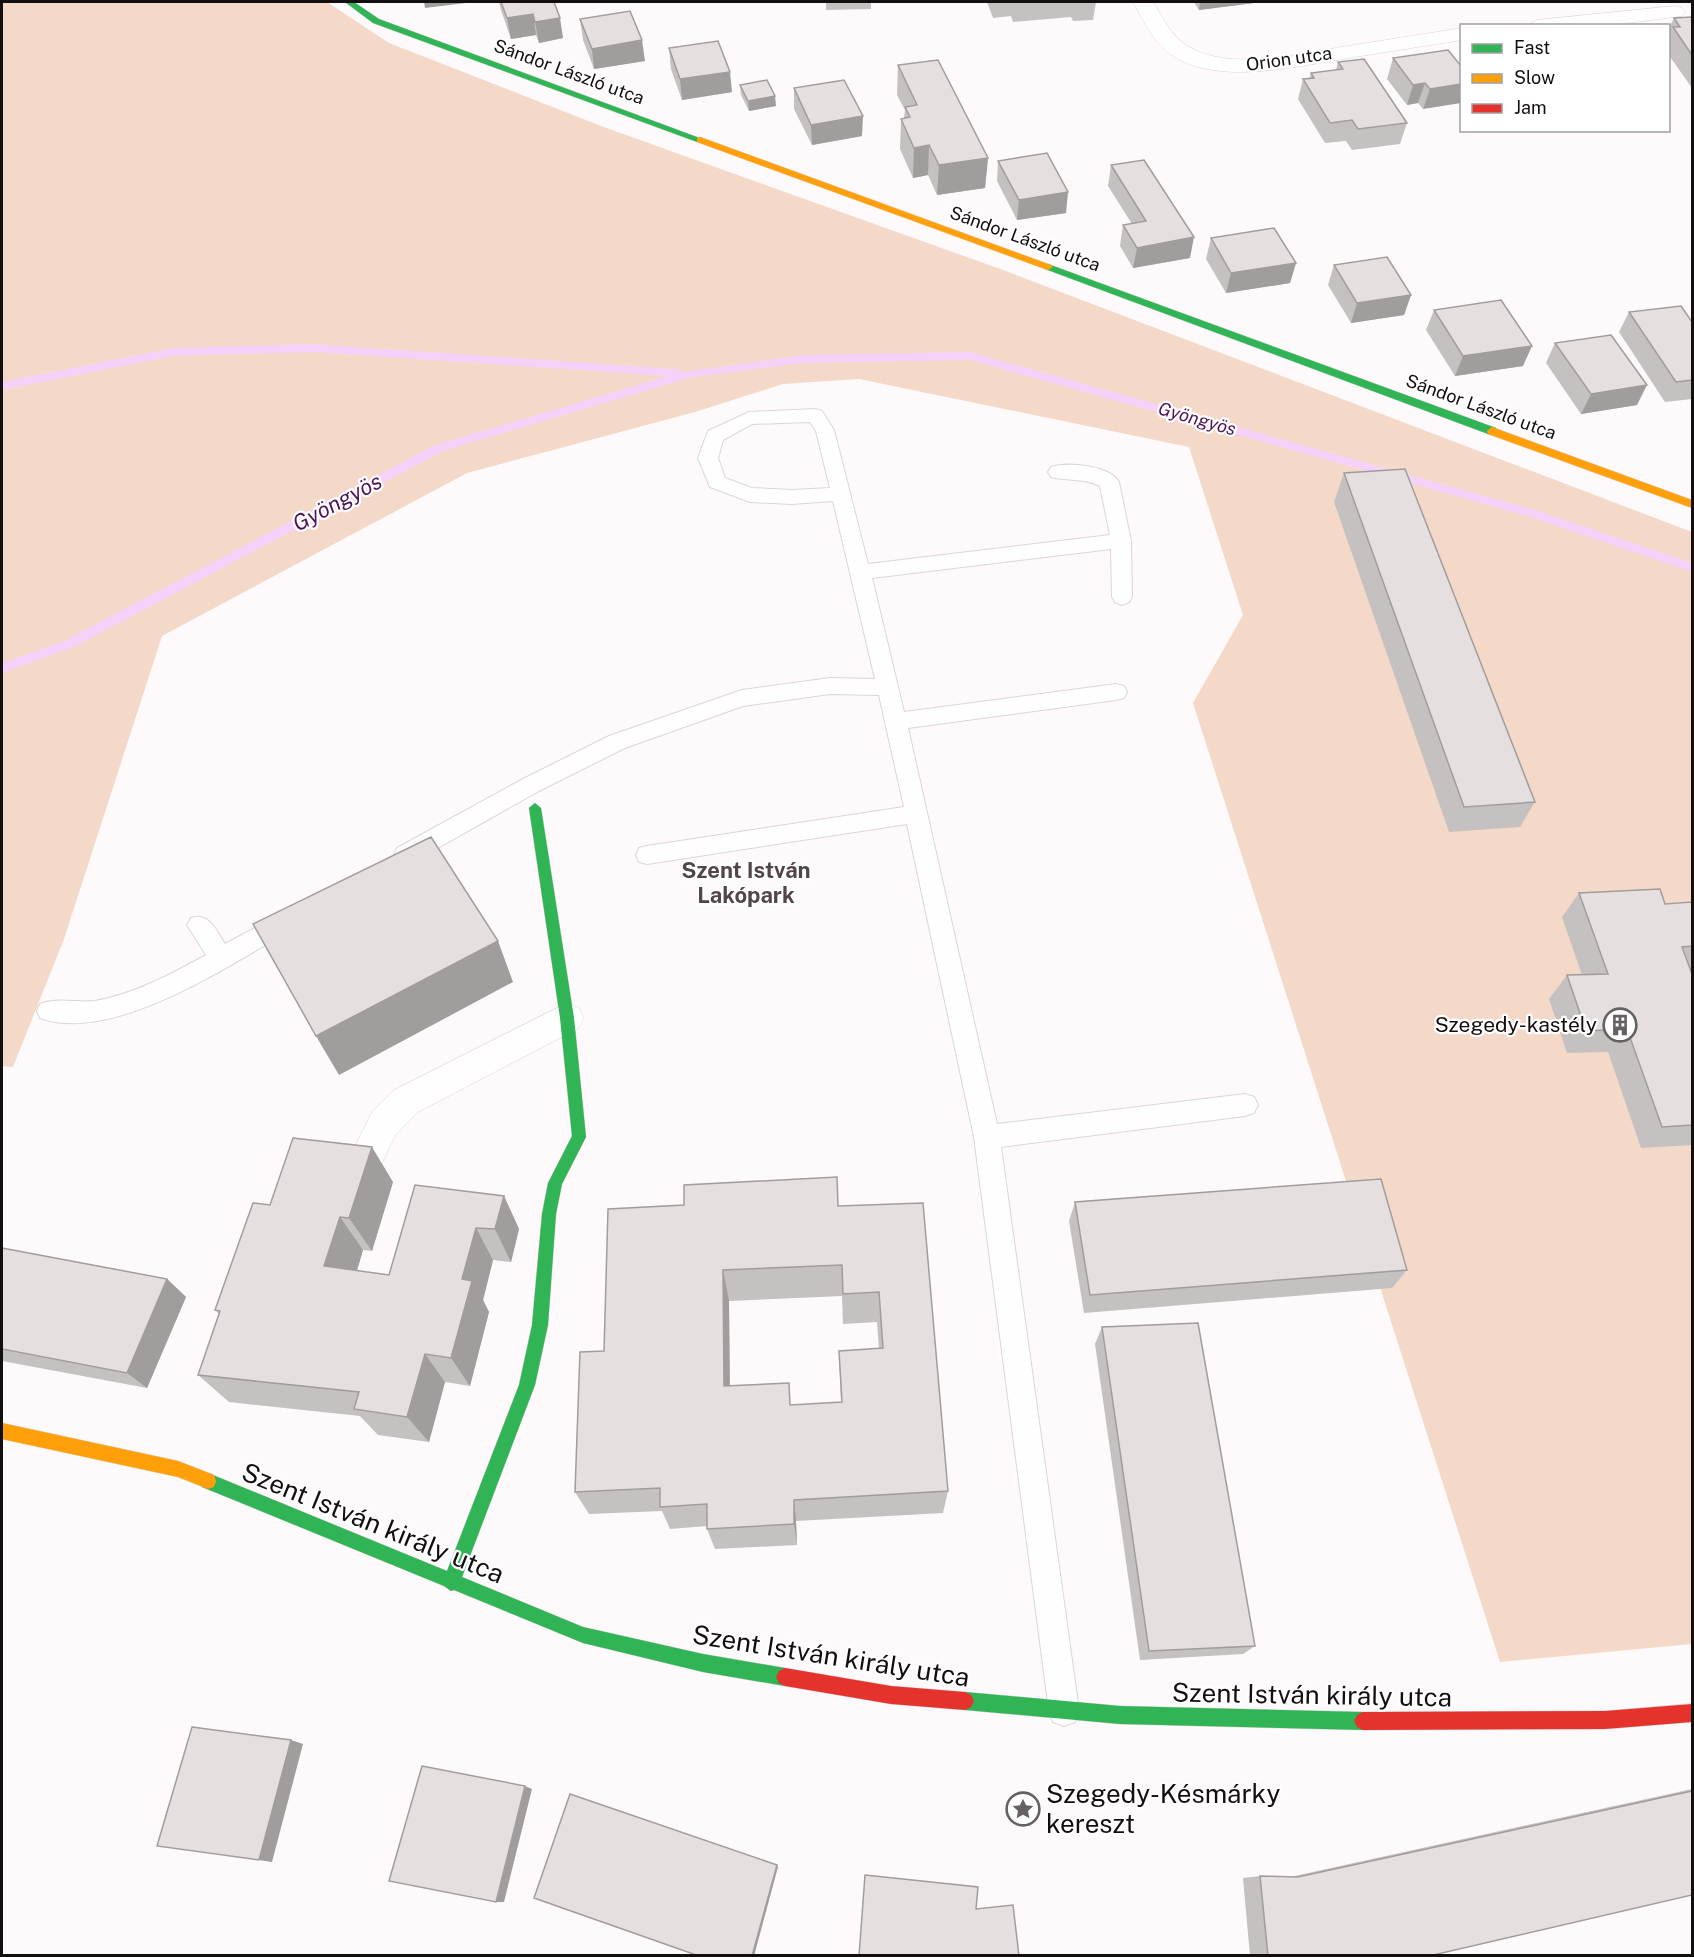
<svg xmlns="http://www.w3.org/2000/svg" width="1694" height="1957" viewBox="0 0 1694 1957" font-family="'Public Sans',sans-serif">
<rect width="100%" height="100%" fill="#fef9fa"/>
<path fill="#f4d9c9" d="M2,2H327L389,43L601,126L1003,270L1692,532V1644L1500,1662L1193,703L1243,615L1189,447L859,379L783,384L695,412L467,473L162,636L64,939L13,1067L2,1066Z"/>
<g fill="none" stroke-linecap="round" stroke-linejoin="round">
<path fill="#f6d1f9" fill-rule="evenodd" d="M312,344L678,369L683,372L802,355L970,352L1535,510L1692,563V572L1527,516L970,360L802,363L689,378L443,451L74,647L2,673V663L64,641L435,445L668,376L312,352L173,356L2,390V382L173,348Z"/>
<g stroke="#dbd6d7" stroke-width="2">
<path id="lane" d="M815,409L822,411L834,430L868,564L1110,535L1100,486C1084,478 1067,481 1051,477L1048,472L1051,467C1068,462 1109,465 1119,482L1131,541L1132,597L1129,602L1122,605L1115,602L1112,597L1111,549L872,578L904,712L1116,684L1124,686L1127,692L1124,698L1116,700L908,728L997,1124L1245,1094L1254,1097L1258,1105L1254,1113L1245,1116L1001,1147L1079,1711L1075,1722L1064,1726L1053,1722L1049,1711L974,1137L907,824L647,864L639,862L636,855L639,848L647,846L904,807L879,695L830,694L743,706L625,748L539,791L413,862L405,864L397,862L394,855L397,848L523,779L609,736L742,690L830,678L875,679L833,501L792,504L750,502L710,487L698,458L708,431L749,412ZM810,422L816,431L830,488L792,490L752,488L725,478L718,458L723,440L752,424Z
M288,910L296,913L300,920L296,927C234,962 114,1045 40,1018L37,1011L40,1004C58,997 77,1003 95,1001C135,994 171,974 206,955L187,925L191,918C209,912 216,930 225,944Z"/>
</g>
<g stroke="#dbd6d7" stroke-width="1">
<path id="street" d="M1133,2H1153C1163,17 1170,35 1186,45C1228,73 1302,53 1348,46C1386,40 1424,34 1462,28V40C1424,46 1386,52 1349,58C1297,66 1216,87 1170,54C1152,41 1144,20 1133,2Z
M1675,6L1682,8L1685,12L1682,16L1604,26H1527L1537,20Z
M567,1003L579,1008L584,1018L579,1028L418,1112L396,1134L379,1169L367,1174L355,1169L349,1158L372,1112L394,1090Z"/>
</g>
<g stroke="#dbd6d7" stroke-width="1">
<path id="fast" d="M345,2H354L379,19L705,140L697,142L373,23Z
M1048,264L1496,428L1497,431L1492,435L1488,434L1045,269L1043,267Z
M535,803L541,808L574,1018L586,1137L562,1184L556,1214L548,1325L535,1385L462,1577L583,1627L703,1654L785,1668L791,1671L794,1677L791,1683L785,1686L703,1672L583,1643L454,1590L451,1591L444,1586L202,1487L200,1481L202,1475L208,1473L447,1571L519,1385L532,1325L542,1214L548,1183L572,1136L560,1018L529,808Z
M965,1692L1120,1706L1363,1712L1369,1715L1372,1721L1369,1727L1363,1730L1120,1724L965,1710L959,1707L956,1701L959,1695Z"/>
</g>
<g stroke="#dbd6d7" stroke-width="1">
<path id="slow" d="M700,137L1051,265L1053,267L1048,270L1045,269L697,142V138Z
M1492,427L1692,500V508L1488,434L1487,431Z
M2,1423L178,1461L214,1475L216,1481L214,1487L208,1489L178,1477L2,1439Z"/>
</g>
<g stroke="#dbd6d7" stroke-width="1">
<path id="jam" d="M785,1668L891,1686L965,1692L971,1695L974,1701L971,1707L965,1710L891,1704L785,1686L779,1683L776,1677L779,1671Z
M1692,1704V1722L1605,1729L1363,1730L1357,1727L1354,1721L1357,1715L1363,1712L1605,1711Z"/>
</g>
<use href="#lane" fill="#fffefe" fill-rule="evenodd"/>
<use href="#street" fill="#fffefe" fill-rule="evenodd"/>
<use href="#fast" fill="#30b455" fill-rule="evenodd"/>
<use href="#slow" fill="#ff9f0a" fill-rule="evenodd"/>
<use href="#jam" fill="#e5322d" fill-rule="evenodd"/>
</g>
<path fill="#c5c1c0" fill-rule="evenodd" d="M499,2H554L563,38L539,43L536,35L511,39L501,10Z
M826,2H871V9L826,10Z
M987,2H1096L1093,20L1073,21L1071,17L1013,22L1011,16L993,18Z
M1194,2H1262L1199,10Z
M1692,17V88L1668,54V30L1674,18Z
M580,19L645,61L594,69L583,40Z
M669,48L732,92L682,100L671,69Z
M1448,50L1423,109L1418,103L1407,105L1387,79L1393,58Z
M1338,62L1407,123L1400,144L1352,150L1346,141L1325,143L1298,99L1303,79L1310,78L1311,73L1336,70Z
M898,65L988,158L985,188L937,195L928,175L913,178L900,149L901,119L904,118L905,110L897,95Z
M740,85L776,106L749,111L741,95Z
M794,88L862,136L812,145L794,109Z
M998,161L1066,213L1017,220L997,181Z
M1111,165L1190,258L1133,268L1120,246L1123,225L1132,224L1108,186Z
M1211,238L1296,263L1290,283L1226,293L1206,259Z
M1334,265L1411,295L1404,315L1351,323L1328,285Z
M1434,310L1523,366L1455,376L1426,330Z
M1629,312L1692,322V399L1665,402L1619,332Z
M1555,343L1637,405L1581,414L1546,363Z
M1344,473L1535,802L1520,827L1449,832L1334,502Z
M1579,893L1665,904L1692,902V969H1691L1692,974V1145L1641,1148L1608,1052L1567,1053L1549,999L1567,975H1582L1562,917Z
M393,1182L372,1251L363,1250L357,1271L389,1275L504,1196L519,1229L511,1262L493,1260L483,1300L489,1312L470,1386L445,1382L429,1442L378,1435L360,1416L229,1402L198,1375L219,1314L215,1310L270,1205Z
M1075,1202L1407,1270L1392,1288L1084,1313L1069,1221Z
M923,1203L948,1491L943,1513L796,1521L797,1545L715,1549L707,1529V1526L670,1529L662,1511L589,1514L575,1492L604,1351L608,1209L838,1206ZM842,1296L843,1324L877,1322L879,1349L839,1351L841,1403L791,1405L730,1386L729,1301Z
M2,1248L167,1279L186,1297L147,1388L2,1361Z
M1102,1327L1255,1646L1243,1654L1140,1660L1095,1344Z
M1692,1789V1895L1429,1956H1250L1243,1878L1260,1876L1290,1877Z"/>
<path fill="#a09d9c" d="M424,2H474L425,8Z
M1200,2H1262L1199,10Z
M533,14L536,35L511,39L507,18Z
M560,18L563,38L539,43L535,22Z
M642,40L645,61L594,69L592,49Z
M730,72L732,92L682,100L680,79Z
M1425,83L1418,103L1407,105L1413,85Z
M1461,84V103L1423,109L1430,89Z
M775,96L776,106L749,111L748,101Z
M863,116L862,136L812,145L811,125Z
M929,145L928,175L913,178L914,148Z
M988,158L985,188L937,195L939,165Z
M1068,192L1066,213L1017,220L1019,200Z
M1194,237L1190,258L1133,268L1137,248Z
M1296,263L1290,283L1226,293L1231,273Z
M1411,295L1404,315L1351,323L1357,303Z
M1532,346L1523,366L1455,376L1463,356Z
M1647,385L1637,405L1581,414L1591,394Z
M498,941L513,982L339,1075L316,1036Z
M372,1147L393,1182L372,1251L349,1218Z
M504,1196L519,1229L511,1262L495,1229Z
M340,1217L363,1250L349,1297L324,1266Z
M476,1228L493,1260L483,1300L489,1312L470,1386L451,1358L462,1279Z
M723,1270L729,1301L730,1413L724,1386Z
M167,1279L186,1297L147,1388L127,1373Z
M425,1354L445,1382L429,1442L407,1417Z
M794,1500L796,1521L797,1545L794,1524Z
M291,1740L303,1744L272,1862L259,1860Z
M525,1786L532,1789L504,1902H496Z
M777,1865L778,1867L754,1956H752Z"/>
<path fill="#e5e0df" stroke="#a09d9c" stroke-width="1.5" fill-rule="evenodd" d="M501,2H554L560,18L535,22L533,14L507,18Z
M630,11L642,40L592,49L580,19Z
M1692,17V55L1673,27H1680L1674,18Z
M718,41L730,72L680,79L669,48Z
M1448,50L1461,66V84L1430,89L1425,83L1413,85L1393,58Z
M1364,59L1407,123L1358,129L1352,120L1330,123L1303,79L1314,78L1311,73L1343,69L1338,62Z
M938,60L988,158L939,165L929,145L914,148L901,119L910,117L905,107L917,105L898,65Z
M767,80L775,96L748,101L740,85Z
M844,80L863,116L811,125L794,88Z
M1047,153L1068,192L1019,200L998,161Z
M1144,160L1194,237L1137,248L1123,225L1146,221L1111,165Z
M1274,228L1296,263L1231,273L1211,238Z
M1387,257L1411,295L1357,303L1334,265Z
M1501,300L1532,346L1463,356L1434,310Z
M1681,306L1692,322V380L1676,382L1629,312Z
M1611,335L1647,385L1591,394L1555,343Z
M1405,469L1535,802L1464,807L1344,473Z
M431,837L498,941L316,1036L253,924Z
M1660,889L1665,904L1692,902V946L1682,947L1692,974V1125L1662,1127L1627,1029L1586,1031L1567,975L1608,974L1579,893Z
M293,1138L372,1147L349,1218L340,1217L324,1266L389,1275L415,1185L504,1196L495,1229L476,1228L462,1279L472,1281L451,1358L425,1354L407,1417L354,1409L359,1392L198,1375L220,1311L215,1310L253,1203L270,1205Z
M837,1177L838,1206L923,1203L948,1491L794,1500V1524L707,1529V1504L660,1507V1488L575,1492L580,1352L604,1351L608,1209L684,1205V1185ZM842,1265L843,1294L879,1292L883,1348L839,1351L842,1402L790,1405L789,1383L724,1386L723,1270Z
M1381,1179L1407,1270L1090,1295L1075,1202Z
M2,1248L167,1279L127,1373L2,1349Z
M1198,1323L1255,1646L1149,1651L1102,1327Z
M192,1727L291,1740L259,1860L157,1846Z
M422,1766L525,1786L496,1902L389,1881Z
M1692,1791V1895L1429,1956H1268L1260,1876L1298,1877Z
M570,1794L777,1865L752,1956H699L534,1898Z
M865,1875L978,1887L976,1909L1013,1905L1019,1956H859Z"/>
<defs>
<g id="building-ring" transform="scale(1.725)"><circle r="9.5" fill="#fff" stroke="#666161" stroke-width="1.5"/><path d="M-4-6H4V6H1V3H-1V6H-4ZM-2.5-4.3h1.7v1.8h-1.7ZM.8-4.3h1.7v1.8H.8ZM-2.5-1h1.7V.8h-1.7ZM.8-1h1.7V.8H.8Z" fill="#666161"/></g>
<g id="sight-ring" transform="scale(1.725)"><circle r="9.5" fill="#fff" stroke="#666161" stroke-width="1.5"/><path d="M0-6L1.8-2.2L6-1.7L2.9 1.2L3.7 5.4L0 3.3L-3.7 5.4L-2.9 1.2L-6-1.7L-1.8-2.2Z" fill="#666161"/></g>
</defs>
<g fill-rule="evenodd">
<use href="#building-ring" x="1620" y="1025"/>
<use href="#sight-ring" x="1023" y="1809"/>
</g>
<g text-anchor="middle" stroke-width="4.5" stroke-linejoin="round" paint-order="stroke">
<g font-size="18" fill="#140f0f" stroke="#fff">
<text transform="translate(1289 59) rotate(-8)" y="6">Orion utca</text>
<text transform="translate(569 72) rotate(20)" y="6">Sándor László utca</text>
<text transform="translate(1025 239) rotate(20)" y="6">Sándor László utca</text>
<text transform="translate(1481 407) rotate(20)" y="6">Sándor László utca</text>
</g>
<g font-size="18" font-style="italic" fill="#4f1457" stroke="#fff">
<text transform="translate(1197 419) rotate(16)" y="6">Gyöngyös</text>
</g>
<g font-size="21" fill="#140f0f" stroke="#fff" text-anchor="end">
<text x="1597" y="1032">Szegedy-kastély</text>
</g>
<g font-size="22" font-style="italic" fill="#4f1457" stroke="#fff">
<text transform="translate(337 502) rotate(-28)" y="8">Gyöngyös</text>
</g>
<g font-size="22" font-weight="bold" fill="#524547" stroke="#fff">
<text x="746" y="878">Szent István<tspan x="746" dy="25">Lakópark</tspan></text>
</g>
<g font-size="26" fill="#140f0f" stroke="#fff">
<text transform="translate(373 1523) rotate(22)" y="9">Szent István király utca</text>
<text transform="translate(831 1656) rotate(9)" y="9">Szent István király utca</text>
<text transform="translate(1312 1695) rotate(1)" y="9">Szent István király utca</text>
</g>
<g font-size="26" fill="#140f0f" stroke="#fff" text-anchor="start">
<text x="1046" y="1803">Szegedy-Késmárky<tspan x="1046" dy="30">kereszt</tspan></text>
</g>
</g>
<rect width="1694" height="1957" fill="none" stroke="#140f0f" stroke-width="6"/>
<rect x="1460" y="24" width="210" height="108" fill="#ffffff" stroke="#a19f9f" stroke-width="1.5"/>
<rect x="1472" y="44" width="30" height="9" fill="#30b455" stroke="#a19f9f" stroke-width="1.5"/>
<text x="1514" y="54" font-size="18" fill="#140f0f">Fast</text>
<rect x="1472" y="74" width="30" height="9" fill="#ff9f0a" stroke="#a19f9f" stroke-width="1.5"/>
<text x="1514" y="84" font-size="18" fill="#140f0f">Slow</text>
<rect x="1472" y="104" width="30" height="9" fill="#e5322d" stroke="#a19f9f" stroke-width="1.5"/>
<text x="1514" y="114" font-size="18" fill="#140f0f">Jam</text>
</svg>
